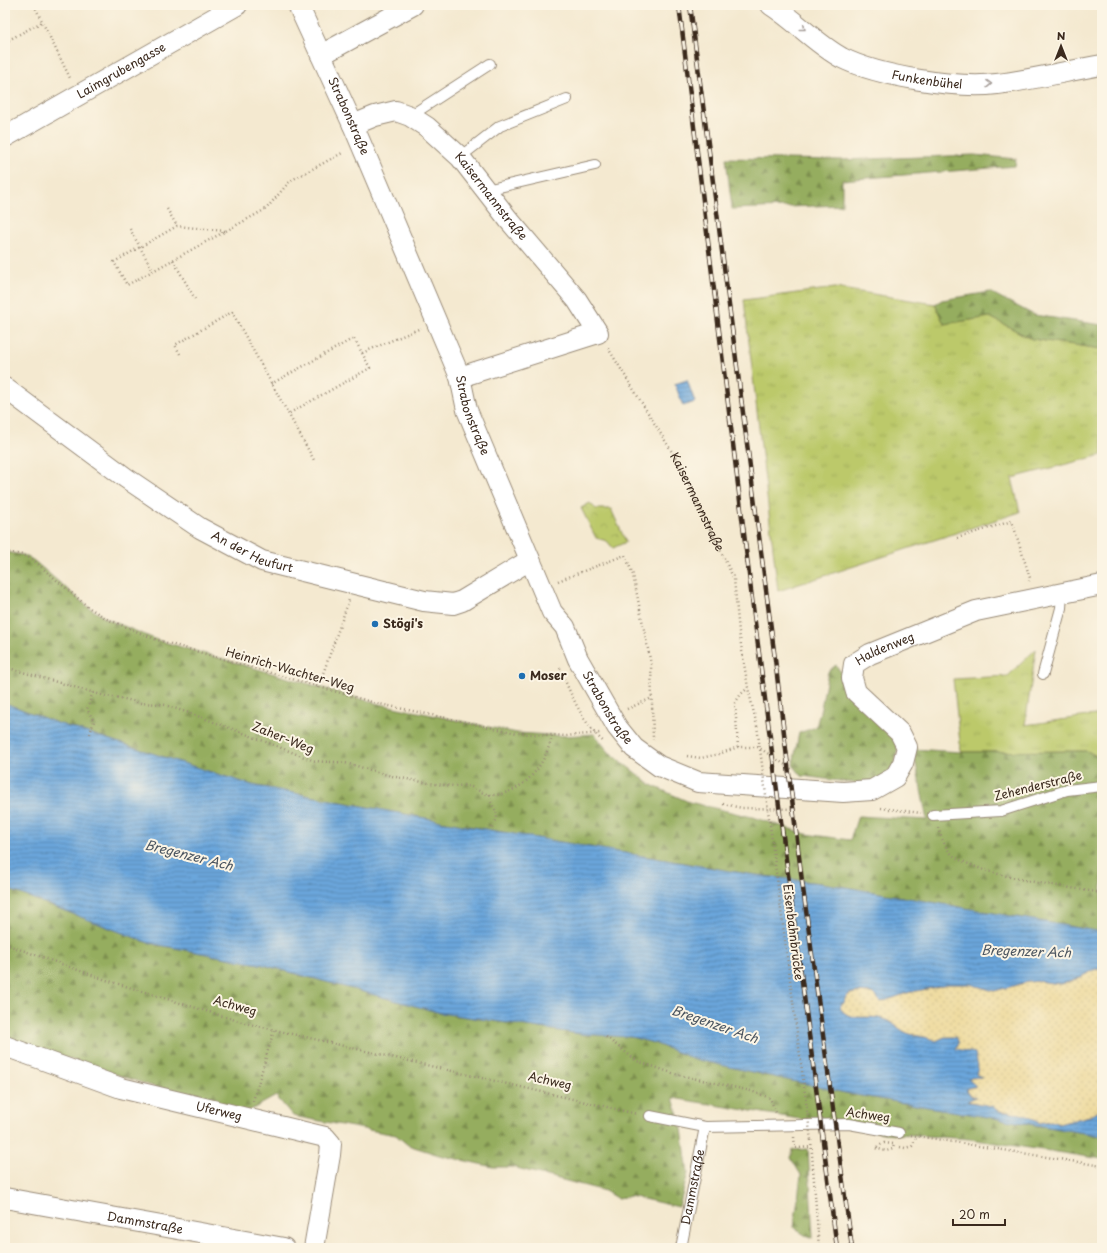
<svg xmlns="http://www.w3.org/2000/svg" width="1107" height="1253" viewBox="0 0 1107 1253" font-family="'Playpen Sans',sans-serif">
<defs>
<pattern id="grass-tufts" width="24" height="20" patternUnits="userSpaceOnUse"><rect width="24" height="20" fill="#bcc96b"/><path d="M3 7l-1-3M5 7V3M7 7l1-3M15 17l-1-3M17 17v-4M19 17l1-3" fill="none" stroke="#a2ad5c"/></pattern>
<pattern id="forest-firs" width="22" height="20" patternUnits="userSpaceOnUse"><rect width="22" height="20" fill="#95ad5f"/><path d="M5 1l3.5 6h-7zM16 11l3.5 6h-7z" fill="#7b8d4e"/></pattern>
<pattern id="sand-dots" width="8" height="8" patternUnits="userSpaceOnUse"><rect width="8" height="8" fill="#eeda9e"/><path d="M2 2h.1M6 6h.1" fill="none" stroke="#cdbb88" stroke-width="1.8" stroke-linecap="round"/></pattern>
<pattern id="park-crowns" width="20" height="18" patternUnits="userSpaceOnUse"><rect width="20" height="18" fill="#bcc96b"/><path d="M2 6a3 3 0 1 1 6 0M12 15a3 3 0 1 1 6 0" fill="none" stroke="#a2ad5c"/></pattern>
<pattern id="water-rules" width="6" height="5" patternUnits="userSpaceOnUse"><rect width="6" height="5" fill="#6aa6db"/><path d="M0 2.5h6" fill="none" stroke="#5887b1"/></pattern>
</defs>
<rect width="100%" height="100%" fill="#fcf5e5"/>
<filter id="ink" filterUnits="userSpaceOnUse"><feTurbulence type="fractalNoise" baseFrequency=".025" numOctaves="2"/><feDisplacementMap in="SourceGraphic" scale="8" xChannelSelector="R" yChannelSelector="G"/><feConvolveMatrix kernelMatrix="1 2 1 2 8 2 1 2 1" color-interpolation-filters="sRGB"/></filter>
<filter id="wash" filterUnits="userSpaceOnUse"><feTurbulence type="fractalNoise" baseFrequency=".012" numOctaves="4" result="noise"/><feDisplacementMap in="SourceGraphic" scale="16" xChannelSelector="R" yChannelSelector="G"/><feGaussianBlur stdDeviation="0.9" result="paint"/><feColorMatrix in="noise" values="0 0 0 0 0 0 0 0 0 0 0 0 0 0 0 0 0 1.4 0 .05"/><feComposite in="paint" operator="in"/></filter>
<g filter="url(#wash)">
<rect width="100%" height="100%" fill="#f4e9d0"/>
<path fill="url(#grass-tufts)" stroke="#7c7a44" d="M835,288L935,304L944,324L990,317L1032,339L1102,349V455L1012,478L1020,512L778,591L744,300Z
M1036,649L1025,725L1102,714V759L1087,751L961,752L953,679L1008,676Z"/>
<path fill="url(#forest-firs)" stroke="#686c3e" d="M974,155L1016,159L1015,166L842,180V205L732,209L726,158L842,160Z
M990,292L1034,315L1102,325V349L1032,339L990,317L944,324L935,304L942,300Z
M5,552L23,555L33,560L88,607L107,619L157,640L375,703L517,733L566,736L594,734L609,752L651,785L689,802L756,818L806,834L850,840L858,816L927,820L913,749L961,752L1087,751L1102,759V932L828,884L748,874L467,826L252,785L57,723L5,703Z
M836,665L842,674L846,692L896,739C902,760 890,777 869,783C863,785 813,777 802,776L793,765L799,733L816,727L821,708L828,672Z
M5,888L149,943L264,965L441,1013L580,1034L631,1037L654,1043L694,1059L850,1094L1102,1136V1159L970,1139L884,1133L673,1098L682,1129L688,1173L679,1207L630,1196L618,1199L605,1191L513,1167H493L439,1155L408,1145L396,1135L293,1116L276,1096L247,1112L164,1090L5,1038Z
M808,1149L813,1238L805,1235L794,1228L801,1175L791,1158L793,1150Z"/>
<path fill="url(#sand-dots)" stroke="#94825e" d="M1096,969L1102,970V1109L1090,1116L1059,1124L1051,1121L1038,1123L1037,1120L1015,1114L1010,1112L998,1111L981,1104L967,1101L975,1097L966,1092L967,1088L975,1087L967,1078L982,1077L976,1075L945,1037L936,1041C927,1036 917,1037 907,1033C898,1029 892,1021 883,1019C867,1014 851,1023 840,1008C843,991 859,992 872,993L881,1002L910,992L932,988L947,984H970L994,991L1028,982L1038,981L1060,984L1072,981Z"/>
<path fill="url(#park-crowns)" stroke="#7c7a44" d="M590,503L596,509H611L626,542L613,548L607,541L596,538L581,508Z"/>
<path fill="url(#water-rules)" stroke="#52687c" d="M687,380L695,402L683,406L675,384Z
M5,703L57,723L252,785L467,826L748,874L828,884L1102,932V970L1096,969L1072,981L1060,984L1038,981L1028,982L994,991L970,984H947L932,988L910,992L881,1002L872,993L857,992L849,994L845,998L844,1003L841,1004L840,1008C850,1023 867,1014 882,1019C892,1021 898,1029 907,1033C917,1037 927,1036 936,1041L945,1037H956L959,1043L956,1049L975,1053L978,1067L976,1075L983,1077L967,1078L976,1086L967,1088L966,1090L971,1096L976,1097L967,1101L969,1102L992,1106L998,1111C1008,1113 1016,1113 1026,1115C1030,1117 1032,1119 1037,1120L1039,1123L1051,1121L1059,1124L1090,1116L1102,1109V1136L850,1094L694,1059L654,1043L631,1037L580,1034L441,1013L264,965L149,943L5,888Z"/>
</g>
<g filter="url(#ink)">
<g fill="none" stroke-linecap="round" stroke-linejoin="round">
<g stroke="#988a77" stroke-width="12">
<g id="lane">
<path d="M410,116L490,64"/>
<path d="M460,157L500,126L567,99"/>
<path d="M486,190L595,165"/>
<path d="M1043,674L1061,608L1062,594"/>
<path d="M933,815L1001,811L1067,790L1102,786"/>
<path d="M650,1116L705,1127L849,1124L899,1133"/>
<path id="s2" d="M681,1248L705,1127"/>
</g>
</g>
<g stroke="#988a77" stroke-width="22">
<g id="street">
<path id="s3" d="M298,5L353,125L460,377L467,410L552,612L565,627L578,659L617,727L634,748L659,766L698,782L843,792L872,790L895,777L903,763L907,747L900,733L856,692L852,678L854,664L870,654L976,611L1102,585"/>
<path id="s4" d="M771,5C796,21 816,44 842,58C878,76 957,89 997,84C1032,80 1067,71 1102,65"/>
<path d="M321,55L413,5"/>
<path id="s5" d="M353,125L375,116L396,111L410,116L427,127L460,157L508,219L577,300L598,333L460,377"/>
<path id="s6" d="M5,137L237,5"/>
<path id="s7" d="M5,388L126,478L200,528L262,561L424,601L453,604L462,601L530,560"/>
<path id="s8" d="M5,1046L121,1088L325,1137L331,1144L330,1155L314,1248"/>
<path id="s9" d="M5,1198L284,1248"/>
</g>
</g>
<g stroke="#988a77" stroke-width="2.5" stroke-dasharray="1 3" stroke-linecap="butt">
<path d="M34,5L71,80"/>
<path d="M5,42L42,22"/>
<path d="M167,209L177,226"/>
<path d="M130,229L153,271"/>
<path d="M225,231L177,226L114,262L127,285L266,209L290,181L344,152"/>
<path d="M173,260L195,299"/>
<path id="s1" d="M608,348L677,460L734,579L739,632L748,688L757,726"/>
<path d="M362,353L421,328"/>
<path d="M180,354L175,345L232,312L315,462"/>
<path d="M271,384L354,338L370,368L288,414"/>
<path d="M957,538L1012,521L1030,578L1029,581"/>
<path d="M5,552L23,555L33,560L88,607L107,619L157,640L375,703L517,733L566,736L600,733"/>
<path d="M558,581L625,555L633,575L651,664L653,740"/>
<path d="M5,667L105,696C117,697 129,700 141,703C149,704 157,703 165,705C215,721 263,741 312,760C322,763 335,761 345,763C366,768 386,776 407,779C422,782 439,785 455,786C459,786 463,785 467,786C476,787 483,796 495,795C526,791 545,765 552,736"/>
<path d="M560,668C569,691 584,726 604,742"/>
<path d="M318,688L349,600"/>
<path d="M627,709L652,698"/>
<path d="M90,734L94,721L87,709L93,692"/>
<path d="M738,747L735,703L741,694L748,688"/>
<path d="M687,756L701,758L719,754L738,747H758L793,770"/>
<path d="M490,794C489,810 505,809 491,830"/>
<path d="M723,804L742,808L798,809"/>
<path d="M881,808L921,813"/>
<path d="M938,828C941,837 946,850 954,856C985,878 1063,886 1102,893"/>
<path d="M5,944L106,980L245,1023L637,1114"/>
<path d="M606,1037L637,1061L675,1074L751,1091L770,1098L776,1113"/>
<path d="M253,1101L274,1030"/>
<path d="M911,1135L1102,1166"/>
<path d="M794,1137L795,1148L812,1147"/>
<path d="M811,1140L819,1248"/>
<path d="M884,1143L894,1144L893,1149L886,1151L875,1148Z"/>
<path d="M900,1147L905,1148L912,1146L917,1136"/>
</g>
<use href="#lane" stroke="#fff" stroke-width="10"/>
<use href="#street" stroke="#fff" stroke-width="20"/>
<g stroke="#3b2a1e" stroke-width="4.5">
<path id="rail" d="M679,5L754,615L837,1248
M690,5L775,659L802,881L852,1248"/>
</g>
<use href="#rail" stroke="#fcf5e5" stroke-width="3" stroke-dasharray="9" stroke-linecap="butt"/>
<path stroke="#988a77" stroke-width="2.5" stroke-dasharray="1 3" stroke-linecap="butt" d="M757,726L811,1140"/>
</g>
<defs><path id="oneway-chevron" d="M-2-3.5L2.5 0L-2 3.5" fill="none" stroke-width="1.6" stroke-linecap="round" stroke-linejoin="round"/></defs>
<g stroke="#a79f9a">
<use href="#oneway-chevron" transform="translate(803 28) rotate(39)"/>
<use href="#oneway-chevron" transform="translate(989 84) rotate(-1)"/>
</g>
</g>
<g fill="#1f6fb2" stroke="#fcf5e5" stroke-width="1.5">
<circle cx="375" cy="624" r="4"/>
<circle cx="522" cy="676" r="4"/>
</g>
<g text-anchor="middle" stroke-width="4" stroke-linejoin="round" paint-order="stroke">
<g font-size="12" fill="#3b2a1e" stroke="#fcf5e5">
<text dy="4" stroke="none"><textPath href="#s6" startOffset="134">Laimgrubengasse</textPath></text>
<text dy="4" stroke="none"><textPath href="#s4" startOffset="177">Funkenbühel</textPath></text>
<text dy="4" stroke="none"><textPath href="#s3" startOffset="122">Strabonstraße</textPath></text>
<text dy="4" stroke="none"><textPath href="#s5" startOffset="175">Kaisermannstraße</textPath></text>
<text dy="4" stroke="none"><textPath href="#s3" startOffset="446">Strabonstraße</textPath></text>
<text dy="4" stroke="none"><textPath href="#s1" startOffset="178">Kaisermannstraße</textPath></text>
<text dy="4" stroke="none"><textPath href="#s7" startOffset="298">An der Heufurt</textPath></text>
<text dy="4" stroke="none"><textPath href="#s3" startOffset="1264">Haldenweg</textPath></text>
<text transform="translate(290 670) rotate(16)" y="4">Heinrich-Wachter-Weg</text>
<text dy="4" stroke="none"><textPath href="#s3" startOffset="770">Strabonstraße</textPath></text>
<text transform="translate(283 738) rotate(22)" y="4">Zaher-Weg</text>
<text transform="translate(1038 786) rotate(-14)" y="4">Zehenderstraße</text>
<text transform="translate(793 932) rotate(83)" y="4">Eisenbahnbrücke</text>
<text transform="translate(235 1006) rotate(16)" y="4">Achweg</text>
<text transform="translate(550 1081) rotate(13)" y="4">Achweg</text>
<text dy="4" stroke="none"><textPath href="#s8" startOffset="224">Uferweg</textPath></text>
<text transform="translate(868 1115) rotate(8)" y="4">Achweg</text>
<text dy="4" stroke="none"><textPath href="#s2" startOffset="62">Dammstraße</textPath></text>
<text dy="4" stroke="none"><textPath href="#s9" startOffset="142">Dammstraße</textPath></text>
</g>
<g font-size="12" font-weight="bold" fill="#3b2a1e" stroke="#fcf5e5" text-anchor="start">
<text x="383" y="628">Stögi's</text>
<text x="530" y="680">Moser</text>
</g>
<g font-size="13" font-style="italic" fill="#4b5560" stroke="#fcf5e5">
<text transform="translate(189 855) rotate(14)" y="5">Bregenzer Ach</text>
<text transform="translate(1026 951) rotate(2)" y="5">Bregenzer Ach</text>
<text transform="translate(715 1024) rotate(19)" y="5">Bregenzer Ach</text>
</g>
</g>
<rect width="1107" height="1253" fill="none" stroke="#fcf5e5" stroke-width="20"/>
<g transform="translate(1061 46)" stroke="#fcf5e5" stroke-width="3" paint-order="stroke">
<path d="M0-3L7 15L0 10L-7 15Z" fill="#3b2a1e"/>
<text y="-6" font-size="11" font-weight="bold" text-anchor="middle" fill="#3b2a1e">N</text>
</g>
<path d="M953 1219v6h52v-6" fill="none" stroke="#3b2a1e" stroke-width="2"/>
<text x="959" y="1219" font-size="12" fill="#3b2a1e" stroke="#fcf5e5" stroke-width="3" paint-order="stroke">20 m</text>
</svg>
